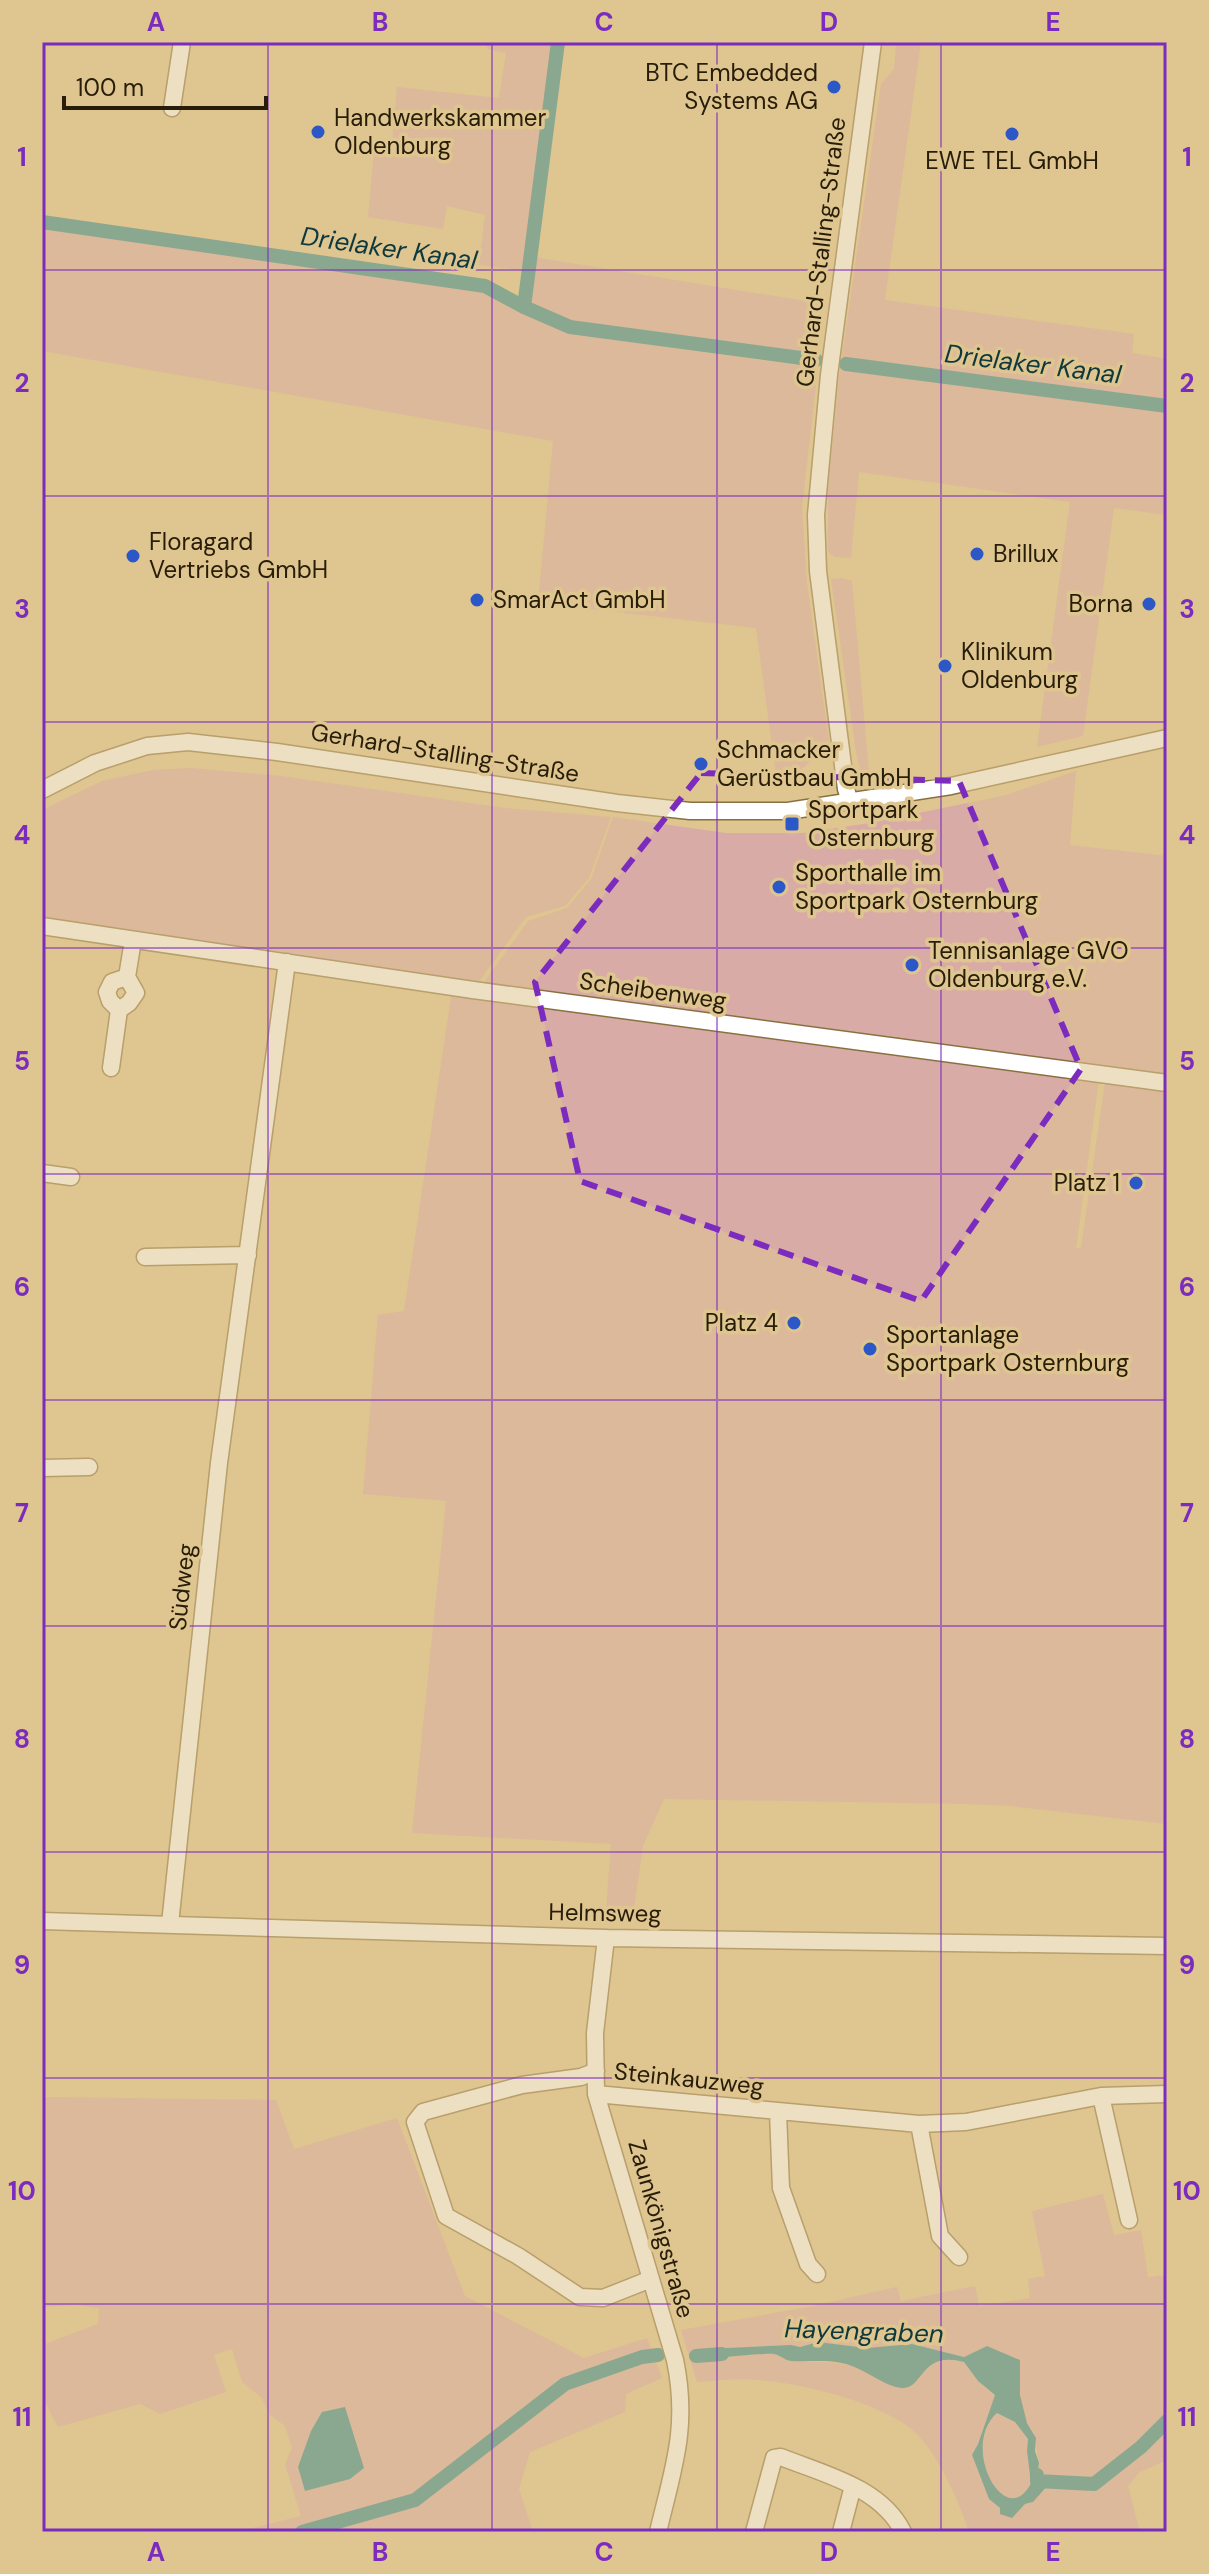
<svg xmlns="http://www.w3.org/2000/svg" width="1209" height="2574" viewBox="0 0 1209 2574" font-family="'DM Sans',sans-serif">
<rect width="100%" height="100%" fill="#dfc590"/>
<path fill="#d9aba7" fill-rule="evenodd" d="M488,42H553L526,271L479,265L485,215L447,206L443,229L368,217L374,151L391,153L397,87L499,98L506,53L487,49Z
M896,42H921L885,300L1134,334L1132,353L1167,359V515L1114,508L1083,736L1037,747L1070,502L859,472L851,558L835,557L828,552V489L839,378L881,84L894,69Z
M42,228L483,291L573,334L818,368L802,507L807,583L829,741L812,744V760L778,789L756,628L538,603L553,441L42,351Z
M533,257L823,304L817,356L570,323L528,304Z
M841,578L852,581L870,784L862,777L856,752L831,579Z
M192,768L281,776L505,808L611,817L589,878L565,906L526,917L475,987L42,923V810L102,781L153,770Z
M1076,771L1070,845L1167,856V1079L480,988L528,921L567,908L591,879L613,817L726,833H803L870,823L1006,795Z
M452,990L1099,1080L1076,1248H1081L1105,1082L1167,1090V1824L1010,1806L967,1804L664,1799L643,1846L632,1922H605L611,1844L412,1833L446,1501L363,1494L378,1315L404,1311Z
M42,2097L276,2100L294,2149L397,2118L465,2296L584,2358L647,2338L662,2378L626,2394L625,2412L530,2452L519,2489L533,2532H237L301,2516L285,2464L292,2448L285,2426L269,2414L262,2398L242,2382L232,2349L214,2355L226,2392L160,2414L140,2404L58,2427L42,2396V2345L98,2324L99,2308L76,2305L42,2307Z
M1103,2194L1114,2235L1141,2230L1148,2277L1167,2275V2460L1140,2472L1128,2486L1140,2532H969C960,2503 939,2457 918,2435C888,2404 802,2383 758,2380C738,2378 717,2381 697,2382L681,2330L813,2306L897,2287L901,2301L975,2286L979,2306L1030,2298L1028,2279L1045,2276L1032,2211ZM818,2342L867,2348L912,2344L964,2357L987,2346L1020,2360C1017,2381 1021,2403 1027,2422C1029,2426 1032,2429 1034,2433C1036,2439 1039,2464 1038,2470L1049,2484L1033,2502L1025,2504L1011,2518L989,2499L972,2455L978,2444L995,2395L978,2381L964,2362C920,2350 924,2389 902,2388C885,2386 878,2375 864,2370C839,2360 816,2362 791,2361C784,2360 780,2355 774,2354C768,2353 721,2357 712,2359L704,2355L726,2348L791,2345L800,2347Z
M997,2413L1015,2422L1028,2439L1027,2452L1032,2483C1005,2533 960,2448 997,2413Z"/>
<path fill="#25858e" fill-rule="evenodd" d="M818,2342L867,2348L912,2344L964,2357L987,2346L1020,2360V2395L1027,2423L1036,2438L1035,2451L1039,2463L1038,2470L1049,2484L1033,2502L1025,2504L1012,2518L1000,2514V2508L989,2499L972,2455L978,2444L995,2395L978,2381L964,2362C920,2350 924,2389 902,2388C883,2386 867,2370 846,2364C827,2359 809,2362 791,2361C784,2360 780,2355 774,2354C768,2353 721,2357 712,2359L706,2358L704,2355L726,2348L791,2345L800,2347ZM997,2413L1015,2422L1028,2439L1027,2451L1031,2483C1006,2533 959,2447 997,2413Z
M345,2407L364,2468L350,2479L305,2491L298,2467L311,2431L322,2412Z"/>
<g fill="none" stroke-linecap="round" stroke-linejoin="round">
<path stroke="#25858e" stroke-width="14" d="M42,222L485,286L524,307L570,327L816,360
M524,307L558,42
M846,364L1167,406
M696,2356L722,2354
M1037,2475V2481L1094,2484L1141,2447L1167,2421
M302,2532L415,2500L565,2384L642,2357L658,2355"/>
<g stroke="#89713f" stroke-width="19">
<path id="minor" d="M172,108L182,42
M42,790L95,763L147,746L188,742L277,752L617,803L690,811H788L951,786L1167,738
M850,802L846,789L818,571L816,515L829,375L873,42
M42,926L473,990L1167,1083
M127,977L136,993L129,1003L119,1010L110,1001L107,992L112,982L127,977L133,940
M111,1068L119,1010
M42,1173L71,1177
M145,1257L248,1255
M42,1468L89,1467
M42,1921L606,1938L1167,1946
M170,1924L219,1463L287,962
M606,1938L595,2033L596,2094L675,2360C689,2427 673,2469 658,2532
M596,2071L581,2077L522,2085L423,2112L415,2122L446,2216L518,2256L580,2297L603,2298L651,2279
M596,2094L919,2124L966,2122L1101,2096
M778,2112L781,2188L808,2264L817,2274
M919,2124L940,2236L959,2257
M1129,2220L1101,2096L1167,2094
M754,2532L774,2458L781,2457C823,2474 881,2487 903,2532
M841,2532L853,2486"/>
</g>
<use href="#minor" stroke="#fff" stroke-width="16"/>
</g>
<path d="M0 0H1209V2574H0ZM701,773L959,781L1081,1069L921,1301L580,1181L535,982Z" fill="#dfc590" fill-opacity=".55" fill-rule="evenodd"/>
<path fill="none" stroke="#7b2cbf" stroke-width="6" stroke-dasharray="16 10" stroke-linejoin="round" d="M701,773L959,781L1081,1069L921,1301L580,1181L535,982Z"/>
<path fill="none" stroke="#7b2cbf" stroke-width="2" stroke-opacity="0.55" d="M268,42V2532M492,42V2532M717,42V2532M941,42V2532M42,270H1167M42,496H1167M42,722H1167M42,948H1167M42,1174H1167M42,1400H1167M42,1626H1167M42,1852H1167M42,2078H1167M42,2304H1167"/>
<g fill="#2c58c7" stroke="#dfc590" stroke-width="3">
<circle cx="834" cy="87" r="8"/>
<circle cx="318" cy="132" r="8"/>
<circle cx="1012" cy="134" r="8"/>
<circle cx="977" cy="554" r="8"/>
<circle cx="133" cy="556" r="8"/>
<circle cx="477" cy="600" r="8"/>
<circle cx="1149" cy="604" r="8"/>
<circle cx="945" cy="666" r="8"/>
<circle cx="701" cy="764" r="8"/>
<rect x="784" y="816" width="16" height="16" rx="4"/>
<circle cx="779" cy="887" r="8"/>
<circle cx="912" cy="965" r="8"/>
<circle cx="1136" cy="1183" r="8"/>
<circle cx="794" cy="1323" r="8"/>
<circle cx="870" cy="1349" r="8"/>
</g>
<g text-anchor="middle" stroke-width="7" stroke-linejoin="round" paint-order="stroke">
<g font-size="24" fill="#271d08" stroke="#dfc590" text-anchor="start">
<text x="818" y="81" text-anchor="end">BTC Embedded<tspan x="818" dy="28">Systems AG</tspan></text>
<text x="334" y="126">Handwerkskammer<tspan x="334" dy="28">Oldenburg</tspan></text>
<text x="1012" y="169" text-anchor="middle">EWE TEL GmbH</text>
<text x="149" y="550">Floragard<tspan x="149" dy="28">Vertriebs GmbH</tspan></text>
<text x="993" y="562">Brillux</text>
<text x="493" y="608">SmarAct GmbH</text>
<text x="1133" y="612" text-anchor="end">Borna</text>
<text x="961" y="660">Klinikum<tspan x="961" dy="28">Oldenburg</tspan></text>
<text x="717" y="758">Schmacker<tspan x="717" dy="28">Gerüstbau GmbH</tspan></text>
<text x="808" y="818">Sportpark<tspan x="808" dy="28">Osternburg</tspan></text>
<text x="795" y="881">Sporthalle im<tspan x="795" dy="28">Sportpark Osternburg</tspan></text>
<text x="928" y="959">Tennisanlage GVO<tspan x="928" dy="28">Oldenburg e.V.</tspan></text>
<text x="1120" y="1191" text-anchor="end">Platz 1</text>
<text x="778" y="1331" text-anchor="end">Platz 4</text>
<text x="886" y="1343">Sportanlage<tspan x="886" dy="28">Sportpark Osternburg</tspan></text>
</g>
<g font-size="24" fill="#271d08" stroke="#dfc590">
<text transform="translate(821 252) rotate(-83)" y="8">Gerhard-Stalling-Straße</text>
<text transform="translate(445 753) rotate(9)" y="8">Gerhard-Stalling-Straße</text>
<text transform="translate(653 991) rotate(8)" y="8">Scheibenweg</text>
<text transform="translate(182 1587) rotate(-84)" y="8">Südweg</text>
<text transform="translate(605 1913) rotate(1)" y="8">Helmsweg</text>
<text transform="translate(689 2079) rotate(6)" y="8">Steinkauzweg</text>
<text transform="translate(661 2229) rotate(74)" y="8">Zaunkönigstraße</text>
</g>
<g font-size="26" font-style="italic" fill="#0d383d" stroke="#dfc590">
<text transform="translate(389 248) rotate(8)" y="9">Drielaker Kanal</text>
<text transform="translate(1033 364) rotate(7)" y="9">Drielaker Kanal</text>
<text transform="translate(864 2331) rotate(2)" y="9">Hayengraben</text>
</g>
</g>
<rect width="1209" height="2574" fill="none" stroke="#dfc590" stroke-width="88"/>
<path d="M64 96v12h202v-12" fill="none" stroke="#271d08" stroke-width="4"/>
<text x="76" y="96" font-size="24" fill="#271d08" stroke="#dfc590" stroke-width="6" paint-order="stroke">100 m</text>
<rect x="44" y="44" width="1121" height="2486" fill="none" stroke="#7b2cbf" stroke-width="3"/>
<g font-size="26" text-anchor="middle" font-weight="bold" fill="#7b2cbf">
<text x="156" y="31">A</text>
<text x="380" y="31">B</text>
<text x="604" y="31">C</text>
<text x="829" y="31">D</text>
<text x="1053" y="31">E</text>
<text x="22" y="166">1</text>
<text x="1187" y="166">1</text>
<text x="22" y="392">2</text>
<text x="1187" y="392">2</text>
<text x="22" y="618">3</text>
<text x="1187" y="618">3</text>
<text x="22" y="844">4</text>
<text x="1187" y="844">4</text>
<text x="22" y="1070">5</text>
<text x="1187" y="1070">5</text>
<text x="22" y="1296">6</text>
<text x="1187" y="1296">6</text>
<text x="22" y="1522">7</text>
<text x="1187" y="1522">7</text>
<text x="22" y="1748">8</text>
<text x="1187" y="1748">8</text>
<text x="22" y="1974">9</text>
<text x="1187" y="1974">9</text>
<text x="22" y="2200">10</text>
<text x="1187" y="2200">10</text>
<text x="22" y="2426">11</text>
<text x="1187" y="2426">11</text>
<text x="156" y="2561">A</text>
<text x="380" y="2561">B</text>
<text x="604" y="2561">C</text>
<text x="829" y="2561">D</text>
<text x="1053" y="2561">E</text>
</g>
</svg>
